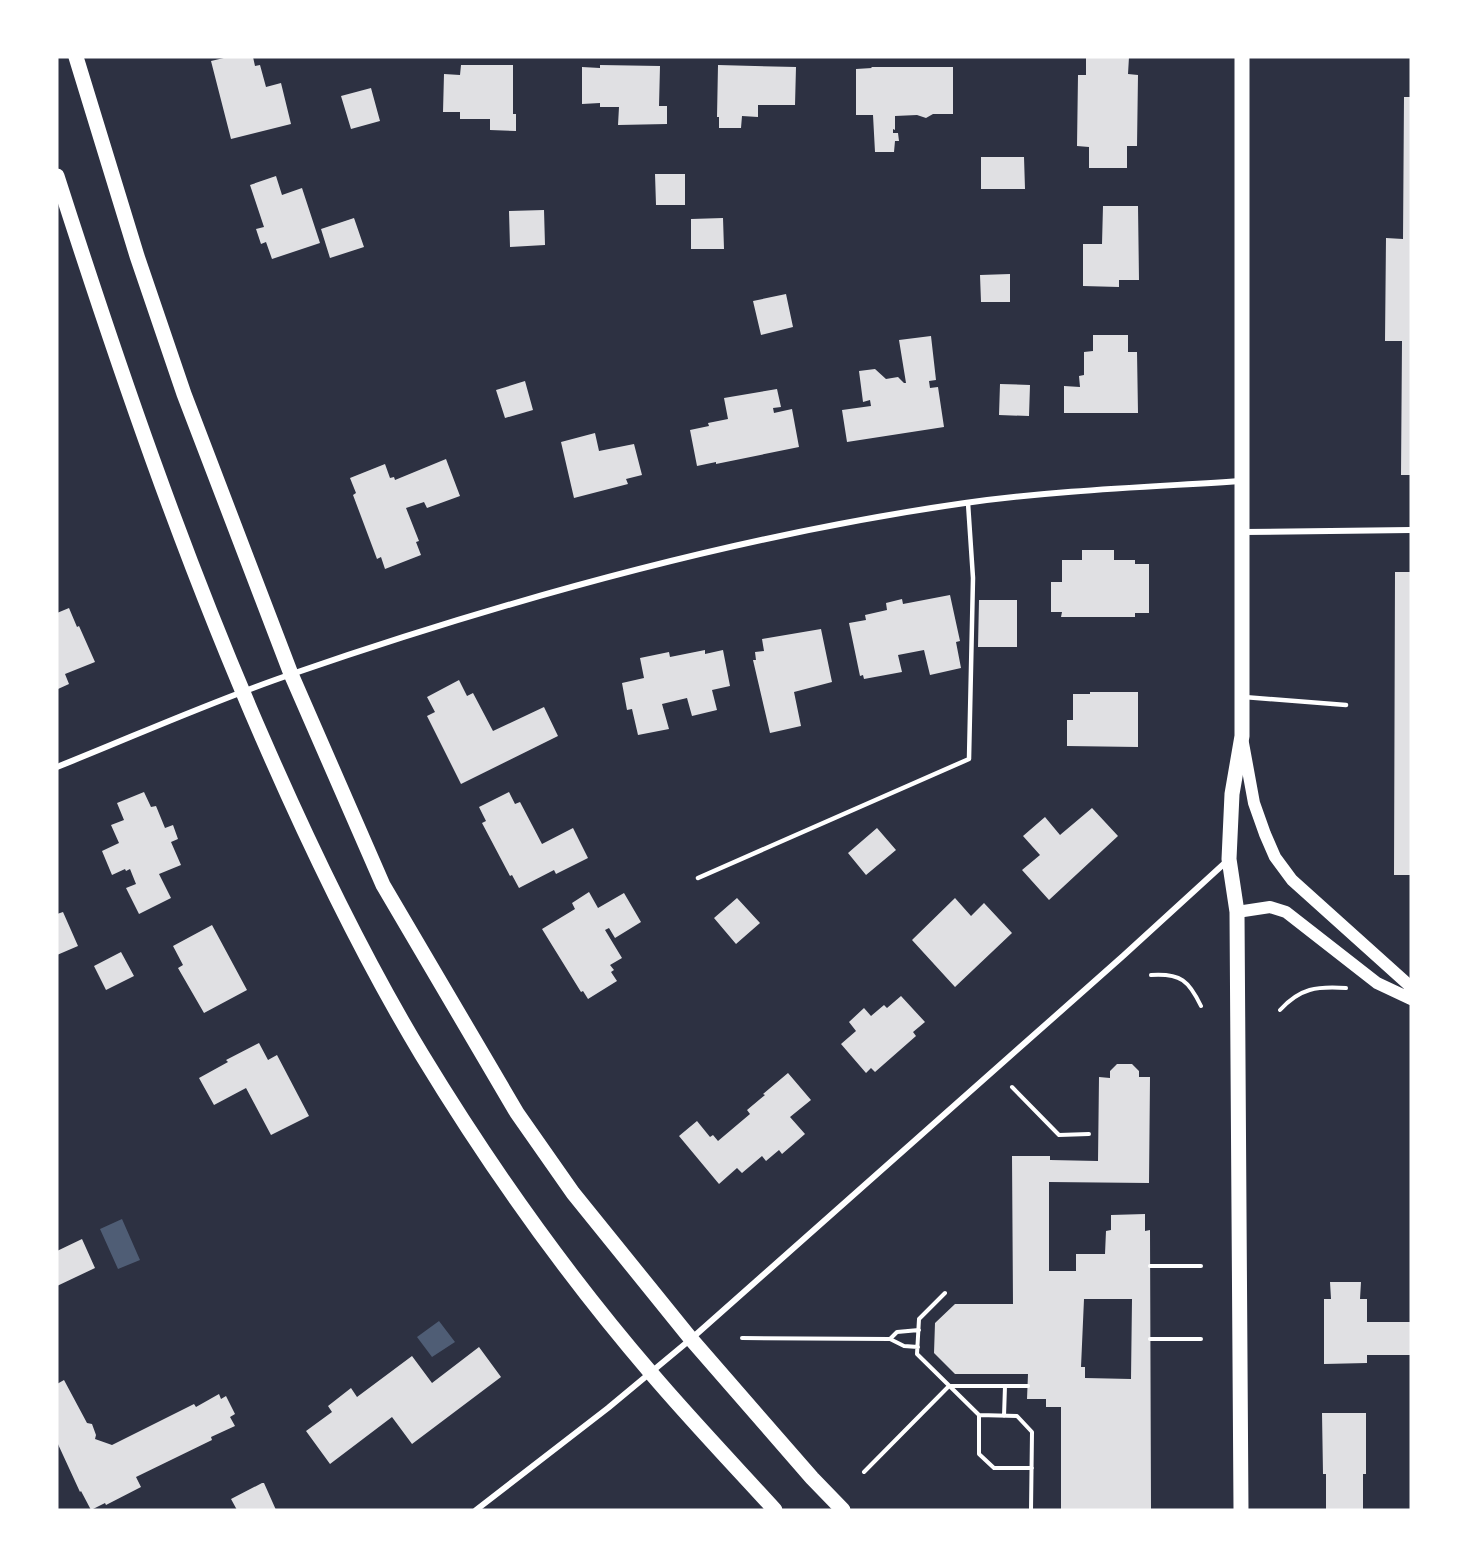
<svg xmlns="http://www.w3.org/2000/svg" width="1468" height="1567" viewBox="0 0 1468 1567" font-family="'Fira Sans',sans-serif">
<rect width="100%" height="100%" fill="#2d3142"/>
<path fill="#4f5d75" d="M122,1219L140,1260L118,1269L100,1229Z
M439,1321L455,1342L432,1357L417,1337Z"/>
<path fill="#e0e0e3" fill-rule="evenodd" d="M228,57H253L255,66L260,65L266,87L281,83L291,124L231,139L211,61Z
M1086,57H1129L1128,74L1138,75L1137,146H1127V168H1089V147L1077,146L1078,75H1086Z
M461,65H513V114H516V131L490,130V119H460V112H443L444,74L460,75Z
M600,65L660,66L659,106H667V124L618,125L619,107H600V103L582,104V67L600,68Z
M718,65L796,67L795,105H758V117L742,116L741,128H719V117H717Z
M871,67H953V114H933L926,118L917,115L895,116V130L893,129V133H898L899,141H895L894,152H875L873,115H856V69L872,68Z
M371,88L380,121L351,129L341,96Z
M1404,97H1411V475H1401L1402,341H1385L1386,238L1403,239Z
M981,157H1024L1025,189H981Z
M655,174H685V205H656Z
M276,176L282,195L302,188L320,243L272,259L266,242L261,244L256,229L264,227L250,185Z
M1103,206H1138L1139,280H1119V287L1083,286V244H1102Z
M544,210L545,245L510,247L509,211Z
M354,218L364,247L330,258L321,229Z
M723,218L724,249H691V219Z
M1010,274V302H981L980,275Z
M786,294L793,327L761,335L753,301Z
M1093,335H1128V352H1137L1138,413H1064V386L1080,387L1079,376L1084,375V352L1093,351Z
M931,336L936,380L929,381L930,388L938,387L944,427L847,442L842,410L871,406L870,400L863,402L859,371L875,369L886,379L898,377L904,383H906L899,340Z
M525,381L533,410L505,418L496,390Z
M1000,384L1030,385L1029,416L999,415Z
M777,389L781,407L773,408L774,413L792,409L799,447L716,464V462L697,466L690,430L709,426L708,423L728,419L724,398Z
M595,433L599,451L634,444L642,475L626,479L628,484L574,498L561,442Z
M446,459L460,496L427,508L424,502L406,508L419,541L416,542L421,555L385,569L381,557L377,559L353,495L356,493L350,478L385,464L390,478L394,477L395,480Z
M1082,550H1114V560H1135V564H1149V613H1135V617H1061L1062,612H1051V582H1062V560H1082Z
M1395,572H1411V875H1394Z
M950,595L960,641L956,642L961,668L930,675L924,650L898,655L902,672L864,679L863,675L860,676L849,623L866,620L865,615L887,610L886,603L902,599L903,604Z
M979,600H1017V647H978Z
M69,608L77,627L79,626L95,662L65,674L69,684L58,689L57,613Z
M821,629L832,682L794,692L801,726L770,733L753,660H756L755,652L764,651L762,639Z
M705,650V654L723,650L730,686L712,690L717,710L692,716L687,698L662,704L669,729L638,735L632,709L627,710L622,683L644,678L640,658L669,652L670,657Z
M459,680L467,696L473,693L493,731L544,707L558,736L461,784L427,716L435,712L427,697Z
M1090,692H1138V747L1067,746V720H1073V694H1090Z
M144,792L151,807L156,806L165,828L173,825L178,839L171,842L181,865L159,874L171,898L139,914L126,888L136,884L130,869L126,871L125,869L112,875L102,851L119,843L111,825L124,820L117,803Z
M509,792L515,804L520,802L542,844L573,828L588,858L556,874L554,870L519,888L512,875L510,876L482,823L486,821L479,807Z
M1092,808L1118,836L1049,900L1022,870L1040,855L1023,836L1045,817L1060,835Z
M877,828L896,850L866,875L848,853Z
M589,892L598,908L624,893L641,922L615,938L609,928L605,930L622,958L610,965L614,970L611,972L617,981L588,999L583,991L581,992L542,929L575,909L572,903Z
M737,898L760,923L736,944L714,918Z
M955,898L971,916L984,903L1012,933L955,987L912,940Z
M63,912L78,946L57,955V914Z
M212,925L247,990L204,1013L178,968L183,965L173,946Z
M121,952L134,976L106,990L94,966Z
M901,996L925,1022L913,1032L916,1036L875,1072L871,1068L866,1073L841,1044L856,1031L849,1022L864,1008L871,1016L884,1005L887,1008Z
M259,1043L268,1060L277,1055L309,1116L271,1135L246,1088L214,1105L199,1078L228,1062L226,1060Z
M1117,1064H1132L1139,1071V1077H1150L1149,1183L1049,1182V1271H1076V1254H1105L1106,1231L1111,1230V1215L1145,1214V1231L1150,1230L1151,1510H1061V1407H1046V1399H1027L1028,1374H955L934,1353L935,1323L955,1304H1013L1012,1156H1050V1160L1098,1161L1099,1077L1110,1078V1071ZM1084,1299H1132L1131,1379L1085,1378V1367H1081Z
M788,1073L811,1100L790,1117L805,1134L782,1154L779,1150L766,1161L762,1156L742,1173L737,1168L719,1184L679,1136L697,1121L710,1137L713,1135L718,1141L750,1114L747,1110L765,1095L763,1094Z
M82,1239L95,1268L57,1286V1251Z
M1330,1282H1361L1360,1299H1367V1322H1411V1355H1367V1363L1324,1364V1299H1331Z
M479,1347L501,1377L412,1444L392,1417L330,1464L306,1431L332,1412L328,1406L351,1388L357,1397L412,1356L432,1383Z
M64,1380L87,1423L92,1424L96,1435L95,1439L112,1445L194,1404L196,1407L219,1394L221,1399L226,1396L235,1414L230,1417L235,1426L211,1437L212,1440L136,1477L141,1487L106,1505L105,1503L91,1510L81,1491L80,1492L57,1442V1384Z
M1322,1413H1366V1474H1363V1509H1326V1474H1323Z
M262,1483H264L276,1510H237L231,1499Z"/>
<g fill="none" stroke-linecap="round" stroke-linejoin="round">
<path stroke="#fff" stroke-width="4" d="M1151,975C1181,973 1189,981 1201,1006
M1280,1010C1300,988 1317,986 1346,988
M1012,1087L1059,1135L1089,1134
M1150,1266H1201
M945,1293L919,1319L917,1354L979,1415L1017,1416L1032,1432L1031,1510
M742,1338L890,1339L904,1346L918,1347
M890,1339L897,1332L919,1330
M1150,1339H1201
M979,1415V1454L994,1468H1032
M1004,1416L1005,1386
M864,1472L949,1386H1028"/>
<path stroke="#fff" stroke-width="4.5" d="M1244,697L1346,705
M698,878L969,759L973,578L968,503"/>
<path stroke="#fff" stroke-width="6" d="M1243,532L1411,530
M57,767C135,736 212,701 292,674C507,600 740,535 965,503C1057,490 1150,487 1242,481
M476,1510L608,1408L691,1339L1123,956L1227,861"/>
<path stroke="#fff" stroke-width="12" d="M1243,743L1254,803L1265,834L1275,857L1292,880L1411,987
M1237,912L1270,907L1286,912L1377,983L1411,999"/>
<path stroke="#fff" stroke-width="15" d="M76,57L137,256L184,394L291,674L383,885L517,1113L573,1193L691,1339L812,1478L843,1510
M57,176C118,366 183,556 263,739C310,847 361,954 422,1055C490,1167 566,1274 651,1373C691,1420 733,1464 775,1510
M1241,1510L1237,912L1229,859L1232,794L1242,736V57"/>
</g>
<rect width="1468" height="1567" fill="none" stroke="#ffffff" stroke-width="117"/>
</svg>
